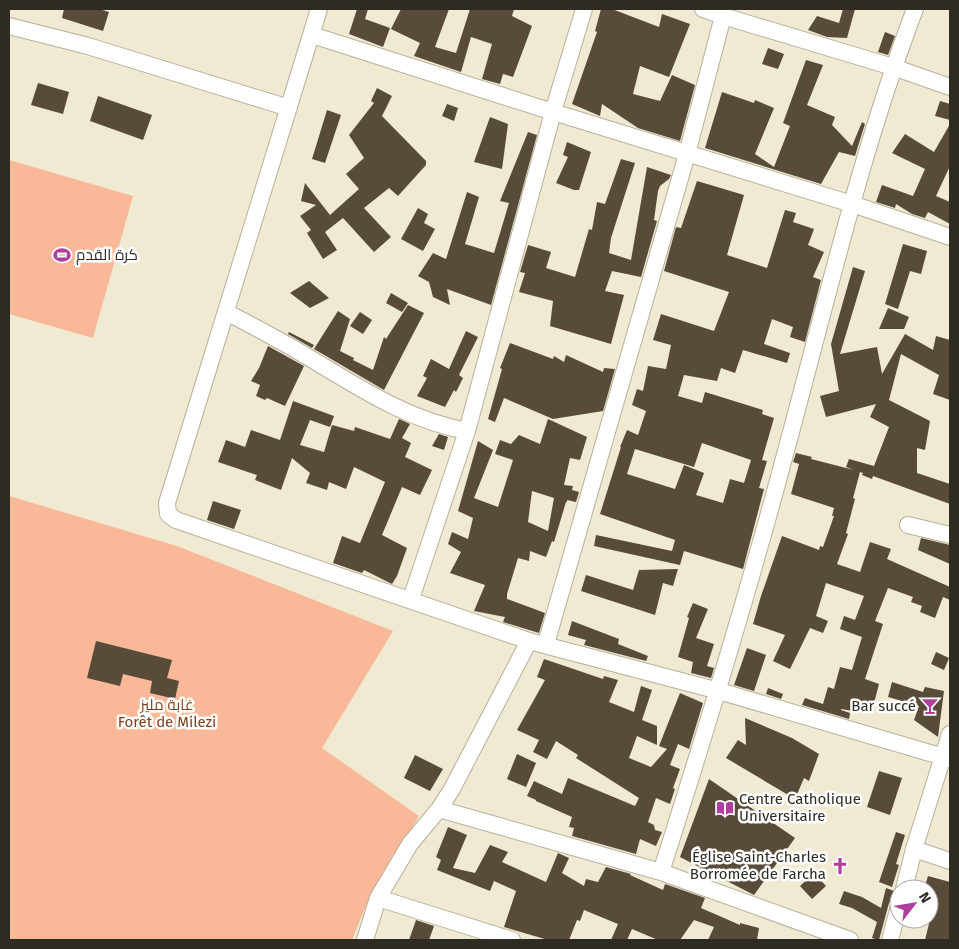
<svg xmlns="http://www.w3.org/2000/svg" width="959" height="949" viewBox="0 0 959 949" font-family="'Fira Sans',Cairo,sans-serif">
<rect width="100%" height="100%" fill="#f0ead2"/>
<path fill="#f9b897" d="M9,160L133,196L93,338L9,314Z
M9,496L177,546L393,631L322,748L419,816L368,901L352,940H9Z"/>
<path fill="#584b3a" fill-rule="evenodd" d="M64,9H99L109,12L103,31L62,18Z
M357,9H368L365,19L390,28L383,47L349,34Z
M401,9H449L435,47L456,53L470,9H514L512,16L532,26L513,77L503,74L500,84L482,79L492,44L471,37L461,72L414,56L420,43L391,29Z
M601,9H612L659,27L662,14L690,24L669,77L640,66L633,94L660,101L672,75L695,85L680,141L638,128L602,104L600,116L572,104L597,32L595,31Z
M843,9H855L847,38L827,37L808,30L817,16L839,23Z
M885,32L895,36L888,55L878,52Z
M768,48L784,54L778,69L762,64Z
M806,60L823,65L807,105L835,117L832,125L852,146L862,122L865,124L855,156L839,152L821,184L705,148L722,92L754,103L755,100L774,108L755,154L774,167L790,126L783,123Z
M38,83L69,92L63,114L31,105Z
M377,88L392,96L382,116L426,161V165L398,196L389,188L364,208L391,237L374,252L343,218L325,232L337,250L323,259L307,233L311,230L300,216L316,205L301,201L305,183L330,215L359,189L346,174L364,158L349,135L374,103L371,101Z
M98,96L152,115L143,140L90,121Z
M940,101L950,104V120L935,116Z
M447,104L458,108L454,121L442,116Z
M327,110L341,115L325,163L312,159Z
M490,117L508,124L502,169L474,162Z
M950,124V166L936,196L950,202V224L928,212L925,218L912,214L896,204L895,208L876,202L882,185L913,196L925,169L892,153L905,134L934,152Z
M528,132L537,135L491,305L447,289L450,305L433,297L429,282L418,276L433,253L446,259L467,192L479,197L465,244L494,253L509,203L500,201Z
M567,142L591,152L579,190H574L556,183L568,157L563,155Z
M621,159L635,163L611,238L609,253L631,260L647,167L671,175L669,179L660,186L658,191L654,220L657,221L641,277L612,271L605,291L624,295L611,344L550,326L553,301L519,292L525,273L520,272L528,245L551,252L546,268L575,277L589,229L592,230L597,202L605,204Z
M697,181L744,195L727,255L767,268L785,210L796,213L793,222L814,229L808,245L824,252L813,277L821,280L805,342L790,337L793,327L772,319L764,344L790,353L787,363L743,350L735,373L721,368L717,381L684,375L678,396L702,403L705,392L763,410L762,414L774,418L762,460L767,461L759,488L764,489L743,569L684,551L680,565L594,546L596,535L672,551L675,540L600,514L621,447H620L627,430L638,435L646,411L632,405L637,389L643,391L648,366L666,369L671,345L653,340L661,314L714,331L729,292L664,271L676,227L681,228ZM702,443L751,460L744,483L730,479L723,503L696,495L704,473L684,465L675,489L627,474L635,449L694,467Z
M418,208L428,214L424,223L435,229L423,251L401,239Z
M903,244L927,251L921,274L910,271L898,309L885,304Z
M853,267L865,271L840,354L877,347L882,374L905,334L933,350L936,336L950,340V400L933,394L939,375L901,354L889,400L930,421L925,450L917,448V473L950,484V504L873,476L872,479L862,475L863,473L860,472L853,498L855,499L846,533L848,534L837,564L860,572L870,542L891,549L887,559L950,587V600L943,597L935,618L920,612L922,606L911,602L913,597L888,588L875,621L883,624L865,679L879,684L873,707L861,704L859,712L841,709V710L850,713L849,719L802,705L805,698L823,704L828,687L834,689L840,667L852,670L862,637L840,629L844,616L855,620L864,596L826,583L816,616L828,621L823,633L810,628L790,669L773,661L785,635L753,624L761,596L782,536L819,550L820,546L823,547L834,516H832L834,508L791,494L799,464L793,462L796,453L812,457L811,459L854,470L846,467L849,459L874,466L889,427L870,417L876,404L826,417L820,396L839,391L831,344Z
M309,281L329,298L310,308L290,293Z
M391,293L408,303L402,312L386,303Z
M408,305L424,313L384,390L314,349L338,311L350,319L340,351L354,358L353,360L373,370L384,337L386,339Z
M888,308L909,317L904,329H879Z
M360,312L372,320L363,334L350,326Z
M466,331L478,337L459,375L463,378L456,392L454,390L445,407L417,396L427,378L423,376L431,359L449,369Z
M289,332L314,345L312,348L288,334Z
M510,343L553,359L554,356L564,362L566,355L603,372L604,368L615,369L603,411L553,419L504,398L495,422L488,419L502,369L500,368Z
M268,346L304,366L285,406L267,398L265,400L256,396L260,385L251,381L259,368Z
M293,401L334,416L330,427L310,420L300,445L324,452L332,425L354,431L355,427L390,439L399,419L410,424L402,438L411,443L405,457L432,470L420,495L402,487L382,535L407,548L397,576L392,584L364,570L362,573L333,563L342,536L360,543L385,482L354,467L346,489L329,482L327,490L306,483L310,473L292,458L281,490L255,480L257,475L218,462L226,440L245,447L251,430L280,440Z
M548,419L587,437L580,460L570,458L564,485L573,486L572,490L579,492L576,502L567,500V502H566L554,542L552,541L546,557L530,551L529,561L518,558L507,594V599L545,613L539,633L503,622L505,617L474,611L485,585L450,573L461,552L448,544L452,532L468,539L473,518L458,511L478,441L493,450L474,498L498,507L513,460L495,454L500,440L511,444L519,435L540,444ZM532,491L554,498L548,531L528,522Z
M439,434L448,437L444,450L432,446Z
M213,501L241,510L234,529L207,520Z
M921,538L950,545V564L918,550Z
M678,569L673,586L663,583L655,615L581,591L586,575L633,590L639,570Z
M693,603L708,609L696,638L714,644L707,666L714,668L711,678L691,673L693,662L678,657L689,618L687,617Z
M572,621L619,639L618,644L648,656L646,661L584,645L586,640L568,635Z
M96,641L172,660L167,678L179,681L175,699L150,693L152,681L123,674L120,686L87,678Z
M747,648L766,655L754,691L734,685Z
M936,652L949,658L944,670L931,664Z
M544,659L603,679L604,676L618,680L609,702L634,712L641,686L652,690L642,720L657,726V745L637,736L629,758L651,767L667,749L659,746L680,693L703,703L689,749L678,744L670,765L680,769L673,788L675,789L670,804L656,798L648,822L654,825L655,830L662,832L656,846L640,839L636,854L572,836L574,828L569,827L572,817L536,801V800L527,796L534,781L562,794L568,778L635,806L639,798L576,758L578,755L556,741L547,759L533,752L539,740L517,730L545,680L537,677Z
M892,682L923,692L925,687L944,691L938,737L914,720L919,706L888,697Z
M768,688L783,694L781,699L766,694Z
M745,718L792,738L819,754L809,781L804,778L795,799L726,758L738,740L746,745Z
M517,754L536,763L526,787L507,779Z
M415,755L443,769L430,791L404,778Z
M879,771L902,778L890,815L867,807Z
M709,779L795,838L754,895L680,857Z
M448,827L467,835L453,868L475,873L490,845L508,852L502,862L546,882L558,853L569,858L562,873L584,886L586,879L598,882L606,867L631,874L630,875L663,890L665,884L705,898L701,908L740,925V923L759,928L757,940H708L714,927L694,920L680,940H658L632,929L627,940H611L618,924L584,910L580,921L577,920L569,940H548L504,927L516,891L494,881L490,891L437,870L441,860L436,857Z
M896,832L905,835L896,864L899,865L892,887L879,882Z
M814,873L826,886L812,899L800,886Z
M928,876L950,882V940H925L933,907L929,906V888L925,886Z
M886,888L894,891L896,894L889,903L879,940L872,938L877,922L852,908L839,904L844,891L862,897L881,908Z
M416,920L434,926L429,940H409Z"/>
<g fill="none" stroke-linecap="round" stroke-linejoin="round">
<g stroke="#b6b19a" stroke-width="18">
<path id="street" d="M319,9L167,503L168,514L176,520L529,641L719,691L950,759
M703,9L723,16L893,67L950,87
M9,26L88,46L289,108
M312,35L553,112L852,204L950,237
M226,312C251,325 278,339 303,354C355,385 406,420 467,431
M908,525L950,535
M411,599L467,431L553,112L584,9
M546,644L687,154L723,16
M439,809L661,872L850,940
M914,849L950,861
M661,872C706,731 749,590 787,447C827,300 861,151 915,9
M904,889L914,849L950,734
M378,898L512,940
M365,940L378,898L410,844L439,809L452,789L529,641
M890,940L899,906"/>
</g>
<use href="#street" stroke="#fff" stroke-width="16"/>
</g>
<defs>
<g id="stadium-bare" transform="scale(1.35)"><path d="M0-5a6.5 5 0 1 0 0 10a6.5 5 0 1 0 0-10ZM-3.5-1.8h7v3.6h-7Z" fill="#af3f9c" stroke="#fff" stroke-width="2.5" paint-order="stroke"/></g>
<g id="bar-bare" transform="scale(1.35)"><path d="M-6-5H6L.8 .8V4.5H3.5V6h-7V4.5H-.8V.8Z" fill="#af3f9c" stroke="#fff" stroke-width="2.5" paint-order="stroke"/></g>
<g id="library-bare" transform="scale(1.35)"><path d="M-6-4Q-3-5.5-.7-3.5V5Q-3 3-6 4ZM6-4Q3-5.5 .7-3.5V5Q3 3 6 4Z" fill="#af3f9c" stroke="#fff" stroke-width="2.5" paint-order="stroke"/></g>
<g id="church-bare" transform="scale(1.35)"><path d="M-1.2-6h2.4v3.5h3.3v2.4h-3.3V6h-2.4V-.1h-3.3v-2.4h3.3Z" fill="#af3f9c" stroke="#fff" stroke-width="2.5" paint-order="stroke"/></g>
</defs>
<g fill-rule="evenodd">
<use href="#stadium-bare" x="62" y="255"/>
<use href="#bar-bare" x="930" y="706"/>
<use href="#library-bare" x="725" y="808"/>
<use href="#church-bare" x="840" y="866"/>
</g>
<g text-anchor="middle" stroke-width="5" stroke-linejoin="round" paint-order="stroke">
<g font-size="15" fill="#2d2b22" stroke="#fff" text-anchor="start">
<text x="76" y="260">كرة القدم</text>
<text x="916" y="711" text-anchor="end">Bar succé</text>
<text x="739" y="804">Centre Catholique<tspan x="739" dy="17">Universitaire</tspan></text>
<text x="826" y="862" text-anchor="end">Église Saint-Charles<tspan x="826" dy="17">Borromée de Farcha</tspan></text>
</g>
<g font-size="15" fill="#81411b" stroke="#fff">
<text x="167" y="710">غابة مليز<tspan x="167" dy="17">Forêt de Milezi</tspan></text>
</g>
</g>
<rect width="959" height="949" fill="none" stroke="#2d2b22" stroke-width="20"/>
<g transform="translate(914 904) rotate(59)"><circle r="24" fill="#ffffff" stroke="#abaaa7"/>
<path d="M0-4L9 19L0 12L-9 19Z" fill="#af3f9c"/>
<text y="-8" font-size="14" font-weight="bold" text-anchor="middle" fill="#2d2b22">N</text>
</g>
</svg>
